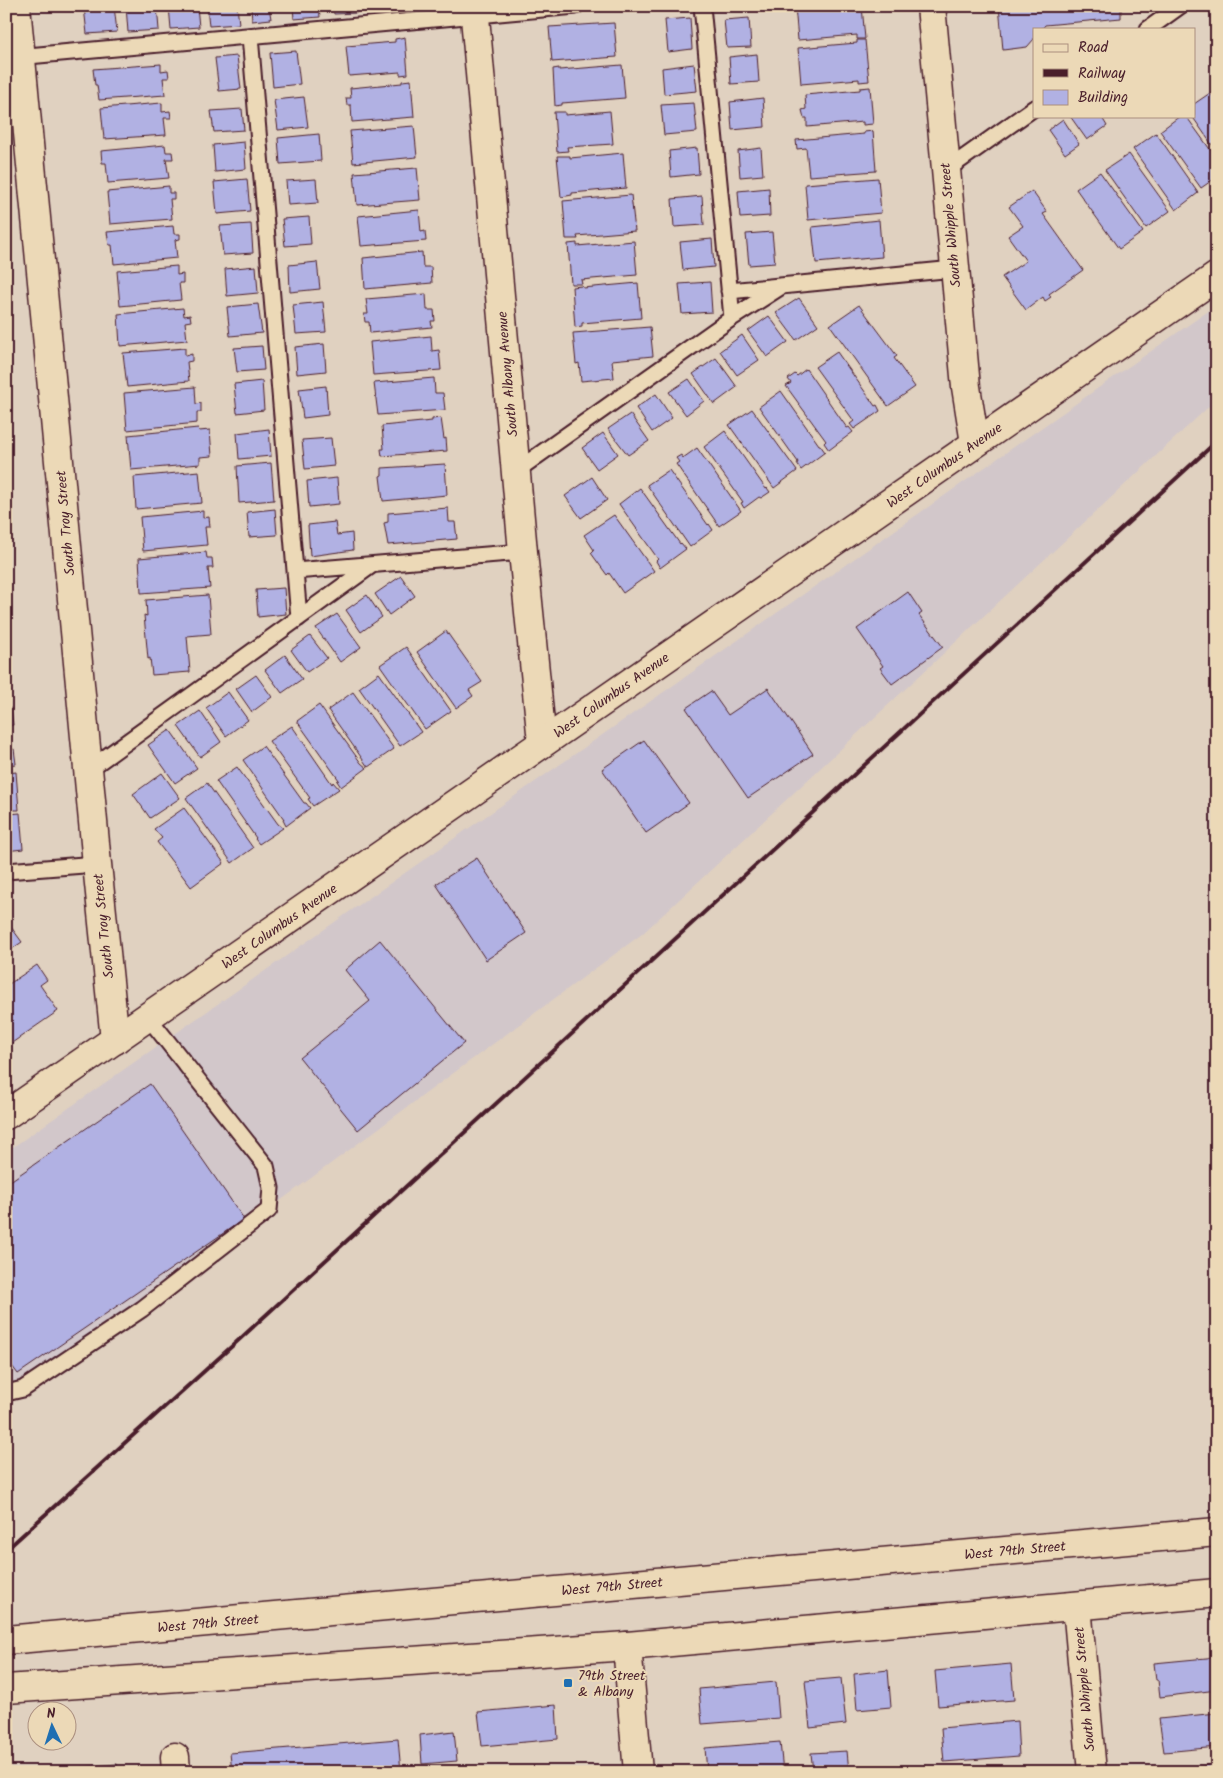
<svg xmlns="http://www.w3.org/2000/svg" width="1223" height="1778" viewBox="0 0 1223 1778" font-family="Kalam,sans-serif">
<rect width="100%" height="100%" fill="#e0d1c0"/>
<filter id="ink" filterUnits="userSpaceOnUse"><feTurbulence type="fractalNoise" baseFrequency=".02" numOctaves="2"/><feDisplacementMap in="SourceGraphic" scale="10" xChannelSelector="R" yChannelSelector="G"/><feConvolveMatrix kernelMatrix="1 2 1 2 8 2 1 2 1" color-interpolation-filters="sRGB"/></filter>
<g filter="url(#ink)">
<path fill="#d2c7ca" d="M1217,305V399L642,934L6,1403V1152Z"/>
<path fill="#b1b1e3" stroke="#4a1f2b" d="M114,6L117,32L87,34L84,7Z
M126,6H157L159,30L128,32Z
M169,6H197L199,27L171,29Z
M207,6H237L239,24L209,26Z
M251,6H269L271,19L252,21Z
M293,6H319L320,17L294,19Z
M333,6H357V13L334,14Z
M387,6H420L421,7L387,11Z
M795,6H862L865,39H857V35L798,40Z
M999,6H1121V18L1045,25L1042,29H1034V39L1027,47L1003,50Z
M690,18L692,49L668,52L665,20Z
M749,18L751,47L727,48L724,20Z
M614,23L617,57L552,62L549,27Z
M405,37L408,74L400,75V72L349,76L346,46L395,42V39Z
M857,40H865L869,81L859,82V79L801,84L798,48L857,43Z
M296,51L300,84L273,87L270,53Z
M757,54L759,82L731,84L729,57Z
M237,56L241,89L219,91L215,58Z
M161,64V71L168,70L169,78H163L165,95L99,100L97,85H95L93,69Z
M694,64L697,91L664,94L662,68Z
M622,65L625,98L562,103V105L555,106L553,69L559,68V70Z
M411,80L414,117L352,122L351,105H347L346,98H351L350,88L402,83V81Z
M870,87L873,124L863,125V122L807,127V118H804L802,110L806,109L805,95L860,90V88Z
M1210,93L1217,102V152L1192,116H1194V104Z
M304,97L308,127L278,130L274,100Z
M763,98L765,127L732,130L730,102Z
M162,103V112L170,111L171,118H164L166,135L104,139L101,108Z
M694,103L697,132L664,135L661,105Z
M242,109L244,130L214,132L211,111Z
M610,111L613,144L567,147L568,151L557,152L554,112H565V115Z
M1070,116H1101L1107,126L1087,140Z
M1180,116H1186L1217,159V177L1201,188L1160,131Z
M1063,119L1079,144L1065,154L1048,130Z
M414,126L417,157L353,163L350,131Z
M873,131L876,171L809,176L806,148L797,149L796,140L864,134V132Z
M1156,133L1198,193L1176,210L1133,149Z
M319,134L321,161L280,164L278,138Z
M244,142L246,169L215,172L213,145Z
M165,145L166,152H172L173,159H166L169,178L108,183L106,163H102L101,151Z
M697,148L699,174L671,177L669,151Z
M761,148L763,175L740,177L738,151Z
M623,153L626,188L572,193V195L561,197L557,156H570V158Z
M1129,154L1170,211L1146,228L1105,170Z
M417,168L420,200L357,205L354,173Z
M1100,172L1143,232L1119,249L1076,189Z
M878,178L881,213L808,220L805,184Z
M247,179L250,211L217,214L214,182Z
M316,179L318,203L288,205L286,181Z
M169,186V193H174V199H170L172,219L110,224L107,192Z
M769,188L770,216L740,218L738,191Z
M1032,191L1047,212L1043,214L1083,270L1049,294L1051,297L1045,301L1043,297L1026,310L1002,277L1026,261L1008,236L1023,226L1009,207Z
M631,195L635,231L577,236L578,239H566L563,201Z
M702,196L704,225L674,227L672,199Z
M419,210L421,232L425,231L426,241L361,246L358,216Z
M309,217L311,244L285,246L282,219Z
M879,220L882,257L816,263L812,227Z
M251,224L253,253L223,255L220,226Z
M173,226L174,234H180V239L175,240L177,258L114,264L112,245H109L107,232Z
M772,232L775,263L749,265L746,234Z
M712,239L714,267L683,270L680,242Z
M634,241L637,275L581,280L582,284H571L568,244L577,243V246Z
M422,252L423,267H431L432,283L365,289L363,258Z
M317,262L320,289L290,292L289,265Z
M177,266V275L183,274V283H179L181,300L120,306L117,271Z
M256,266L258,293L227,296L225,269Z
M710,282L712,312L682,314L679,284Z
M638,283L641,318L582,323V326L575,327L572,287L582,286L583,288Z
M426,294L427,310H434L435,321H431L432,327L370,333L369,322H365L364,314H368L366,299Z
M799,298L818,325L796,340L776,313Z
M323,302L326,332L296,334L293,305Z
M258,304L262,333L230,336L227,307Z
M859,305L897,356L894,358L915,387L888,406L830,325Z
M183,308L184,316L190,315L191,321L185,322L187,340L120,346L118,314Z
M769,316L788,342L767,357L748,331Z
M650,327L653,356L612,360L614,378L581,381L579,363L576,364L573,333Z
M742,335L759,360L737,375L720,351Z
M431,336L432,351L439,350L441,370L373,375L370,342Z
M324,344L326,371L297,374L295,347Z
M262,346L264,370L237,372L234,348Z
M185,348V356L192,354V361L187,362L189,381L127,387L123,353Z
M837,352L875,406L877,405L880,411L854,429L850,424L854,421L815,367Z
M716,358L737,387L714,404L693,374Z
M806,369L847,428L849,427L853,432L829,450L824,443L826,441L786,386L791,383L788,379L795,374L797,376Z
M434,378L435,393H443L445,410L378,415L374,383Z
M689,379L704,401L686,415L669,392Z
M262,381L264,410L237,413L234,384Z
M326,386L328,415L303,418L299,389Z
M195,387L196,404L201,403V412H197V423L127,430L124,393Z
M781,391L819,445H820L825,452L801,470L797,464L798,462L759,407Z
M656,394L672,418L652,432L636,408Z
M752,409L797,471L774,488L729,425Z
M630,414L649,441L628,455L608,429Z
M441,418L444,439L446,438L447,451L382,456L381,449H384L382,426L432,421V419Z
M198,428L199,431L210,430L212,456L200,457V464L131,470L128,435Z
M269,429L271,456L239,459L237,433Z
M725,431L766,489L767,488L770,492L761,498L759,497L744,508L741,503L743,502L704,447Z
M603,433L618,454L597,469L582,448Z
M331,438L334,466L305,469L302,440Z
M697,448L741,511L719,526L676,464L679,462L676,458L681,455L683,458Z
M271,463L274,500L239,503L237,466Z
M445,464L447,495L383,501L380,476L382,475V468Z
M669,470L708,525L709,524L713,530L690,547L647,485Z
M199,471L202,503L136,509L134,477Z
M592,477L607,500L581,518L565,496Z
M337,478L339,504L309,507L307,481Z
M640,488L680,544L681,543L686,549L660,568L656,561L658,559L619,504Z
M448,508L449,522H455L457,539L388,545L384,523L388,522V513Z
M275,509L277,535L249,537L247,512Z
M203,511V518L209,517L210,527H205L207,545L143,551L140,517Z
M614,515L654,571L623,593L609,573L607,575L591,553L594,550L584,535Z
M335,522L337,535L352,533L353,550L310,556L308,525Z
M206,552L207,558H212L213,568H208L210,588L141,593L139,558Z
M401,576L415,596L389,615L375,594Z
M284,588L286,614L258,617L256,590Z
M908,592L922,613L919,615L943,647L892,684L880,668L883,666L857,629Z
M208,595L211,634L187,636L190,672L152,675L150,658L148,659L144,615L147,616L146,600Z
M367,595L382,617L361,632L346,610Z
M337,614L361,647L340,662L316,628Z
M446,631L482,682L469,690L473,696L456,708L417,652Z
M310,636L327,658L307,672L291,650Z
M406,647L451,711L425,729L380,665Z
M285,655L302,679L282,693L265,670Z
M379,673L421,732L400,746L359,688Z
M256,675L272,697L252,712L236,689Z
M768,688L813,754L748,798L686,708L711,691L728,715Z
M228,692L248,720L226,736L206,708Z
M353,692L394,749L368,767L328,710Z
M6,693H8L9,708H11L13,725L6,726Z
M319,705L361,763L367,768L341,787L337,781L339,780L297,721Z
M200,711L221,742L200,757L178,726Z
M292,726L332,784L333,782L339,789L313,806L308,799L310,798L269,741Z
M170,730L197,768L175,783L148,745Z
M6,736H9L10,750L14,749L16,764L6,765Z
M644,740L689,803L646,833L602,769Z
M263,746L304,803H306L310,808L286,826L283,820L284,819L243,760Z
M237,767L278,824L283,828L259,844L255,839L256,838L216,781Z
M16,772L19,810H9V808L6,809V776H8V773Z
M162,773L180,798L150,818L133,794Z
M207,783L253,848L232,863L186,798Z
M184,808L224,863L191,887L157,842L162,838L154,829Z
M20,813L23,849L6,851V817H9V814Z
M477,858L526,933L486,960L436,884Z
M11,927L22,942L6,953V931Z
M380,940L464,1043L358,1130L300,1058L370,1001L345,970Z
M37,965L47,980L40,985L58,1011L6,1047V986Z
M150,1084L244,1219L18,1374L6,1358V1184Z
M1217,1657V1690L1160,1697L1158,1680H1156L1154,1663Z
M1011,1664L1014,1700L938,1706L935,1671Z
M888,1670L891,1707L857,1710L854,1674Z
M841,1678L846,1724L810,1728L805,1681Z
M776,1682L779,1718L702,1724L699,1689Z
M556,1705L558,1739L482,1746L478,1712Z
M1217,1713V1747L1164,1752L1159,1719Z
M1017,1721L1019,1756L944,1762L941,1728Z
M454,1731L457,1761L422,1764L420,1735Z
M398,1739L401,1772H232L230,1753Z
M780,1742L783,1772H707L705,1748Z
M847,1751L849,1772H813L811,1753Z
M117,1764L118,1772H81V1767Z
M1217,1764V1772H1166L1165,1770Z
M458,1768V1772H426V1771Z"/>
<g fill="none" stroke-linecap="round" stroke-linejoin="round">
<g stroke="#4a1f2b" stroke-width="19">
<path id="lane" d="M702,6L732,318
M1148,29L1180,6
M250,36L299,618
M6,58L576,6
M945,171L1034,108
M729,291L954,269
M516,471L732,318L782,286
M295,571L523,552
M88,770L372,565
M6,871L97,864
M6,1393L23,1389L142,1309L269,1210L271,1188L266,1166L148,1017"/>
</g>
<g stroke="#4a1f2b" stroke-width="31">
<path id="street" d="M16,6L97,864L115,1040
M474,6L523,552L542,742
M931,6L966,387L975,443
M1077,1606L1092,1772
M627,1646L638,1772
M175,1757L176,1772"/>
</g>
<g stroke="#4a1f2b" stroke-width="31">
<path id="secondary" d="M6,1115L1217,276
M6,1640L1217,1532
M6,1689L627,1646L1217,1593"/>
</g>
<use href="#lane" stroke="#ecd9b7" stroke-width="15"/>
<use href="#street" stroke="#ecd9b7" stroke-width="28"/>
<use href="#secondary" stroke="#ecd9b7" stroke-width="28"/>
<path stroke="#4a1f2b" stroke-width="4" d="M6,1550L241,1338L1217,441"/>
</g>
</g>
<rect fill="#1f6fb2" stroke="#ecd9b7" stroke-width="2" x="563" y="1678" width="10" height="10" rx="2.5"/>
<g text-anchor="middle" stroke-width="4" stroke-linejoin="round" paint-order="stroke">
<g font-size="14" fill="#4a1f2b" stroke="#ecd9b7">
<text transform="translate(950 225) rotate(-95)" y="5">South Whipple Street</text>
<text transform="translate(507 374) rotate(-95)" y="5">South Albany Avenue</text>
<text transform="translate(944 465) rotate(-35)" y="5">West Columbus Avenue</text>
<text transform="translate(65 523) rotate(-95)" y="5">South Troy Street</text>
<text transform="translate(611 695) rotate(-35)" y="5">West Columbus Avenue</text>
<text transform="translate(103 926) rotate(-96)" y="5">South Troy Street</text>
<text transform="translate(279 926) rotate(-35)" y="5">West Columbus Avenue</text>
<text transform="translate(1015 1550) rotate(-5)" y="5">West 79th Street</text>
<text transform="translate(612 1586) rotate(-5)" y="5">West 79th Street</text>
<text transform="translate(208 1623) rotate(-5)" y="5">West 79th Street</text>
<text transform="translate(1084 1689) rotate(-95)" y="5">South Whipple Street</text>
</g>
<g font-size="14" fill="#4a1f2b" stroke="#ecd9b7" text-anchor="start">
<text x="578" y="1680">79th Street<tspan x="578" dy="16">&amp; Albany</tspan></text>
</g>
</g>
<rect width="1223" height="1778" fill="none" stroke="#ecd9b7" stroke-width="25"/>
<rect x="12" y="12" width="1198" height="1753" fill="none" stroke="#4a1f2b" stroke-width="2" filter="url(#ink)"/>
<rect x="1033" y="28" width="162" height="90" fill="#ecd9b7" stroke="#ab8f7f"/>
<rect x="1043" y="44" width="25" height="8" fill="#ecd9b7" stroke="#ab8f7f"/>
<text x="1078" y="52" font-size="15" fill="#4a1f2b">Road</text>
<rect x="1043" y="69" width="25" height="8" fill="#4a1f2b" stroke="#ab8f7f"/>
<text x="1078" y="78" font-size="15" fill="#4a1f2b">Railway</text>
<rect x="1043" y="90" width="25" height="15" fill="#b1b1e3" stroke="#ab8f7f"/>
<text x="1078" y="102" font-size="15" fill="#4a1f2b">Building</text>
<g transform="translate(52 1726) rotate(356)"><circle r="24" fill="#ecd9b7" stroke="#ab8f7f"/>
<path d="M0-4L9 19L0 12L-9 19Z" fill="#1f6fb2"/>
<text y="-8" font-size="14" font-weight="bold" text-anchor="middle" fill="#4a1f2b">N</text>
</g>
</svg>
